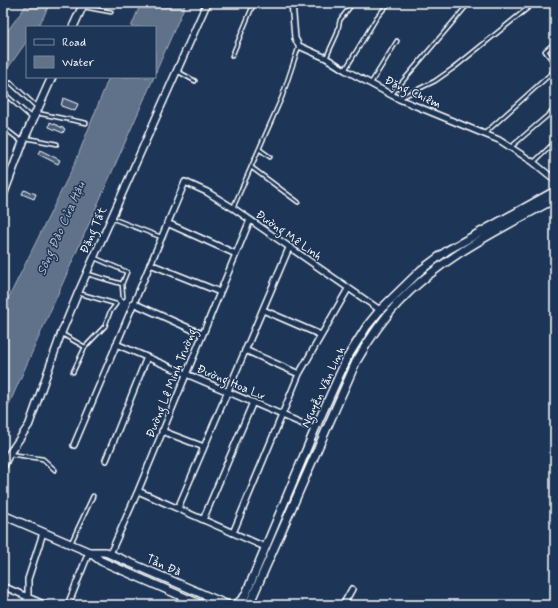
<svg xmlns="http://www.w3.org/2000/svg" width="558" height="608" viewBox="0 0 558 608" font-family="Mynerve,sans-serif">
<rect width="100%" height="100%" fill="#1d3557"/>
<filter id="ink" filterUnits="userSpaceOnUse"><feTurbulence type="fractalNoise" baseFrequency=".025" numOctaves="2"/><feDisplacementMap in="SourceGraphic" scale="8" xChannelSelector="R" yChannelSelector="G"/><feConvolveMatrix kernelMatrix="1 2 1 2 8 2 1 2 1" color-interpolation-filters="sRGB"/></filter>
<g filter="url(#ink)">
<path fill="#617289" stroke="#a0aab8" d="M26,3H50L43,18L37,27H27V41L3,75V37L25,7Z
M141,3H186L155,74V27H131Z
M109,77H154L3,418V309L75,163Z"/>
<path fill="#4a5d79" stroke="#fff" d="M63,98L78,104L75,111L61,106Z
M50,122L65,129L63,133L49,127Z
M40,150L60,160L58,164L38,154Z
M24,190L36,194L34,199L22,194Z"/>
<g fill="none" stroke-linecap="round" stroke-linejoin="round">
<g stroke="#fff" stroke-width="5.5">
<path id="service" d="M84,7L111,12
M552,45L545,51L555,64
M232,56L254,3
M326,58L337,34L340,20L353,3
M345,70L377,17L389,3
M177,71L195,81
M11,83L38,108
M371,83L397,41
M392,94L469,3
M7,96L33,119
M400,98L435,81L455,67L534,3
M37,113L86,123
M3,127L21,141
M484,134L555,70
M26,138L57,144
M511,147L555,109
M259,149L270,157
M534,162L555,142
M251,167L298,202
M233,208L282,97L299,46
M111,218L161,237
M95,258L127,272L122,284L123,297
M88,274L122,284
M62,334L85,347L105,326L110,312L116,304L78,293
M73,372L85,347
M10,454L43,459L55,470
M71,543L93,496"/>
</g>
<g stroke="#fff" stroke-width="8">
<path id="minor" d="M292,3L295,38L299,46L326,58L345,70L399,99L499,140L533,162L555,180
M167,223L236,254
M150,264L220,292
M133,303L202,334
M263,310L321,335
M116,344L315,429
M245,350L299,374
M162,431L204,447
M74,445L185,182L207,192L233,208L380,310
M106,460L147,357
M138,491L265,547
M178,508L289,248
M203,520L253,402
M233,533L299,374L348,289
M110,554L138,491L250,220
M7,588L46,605
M24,605L28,597V579L43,533
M68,605L89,552
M343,605L352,589"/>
</g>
<g stroke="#fff" stroke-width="9">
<path id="tertiary" d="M3,467L9,454L29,425L61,334L78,293L207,3"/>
</g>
<g stroke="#fff" stroke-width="10">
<path id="secondary" d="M73,27L84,3
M3,195L25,137L52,77
M3,515L89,552L101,561L202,605
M90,552H106L110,554L228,605
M233,605L238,603L245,596L315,429L347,358L367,326L380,310L421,270L448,250L555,191
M249,605L356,362C368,341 381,321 398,303C441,257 501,229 555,199"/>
</g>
<use href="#service" stroke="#1d3557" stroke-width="2.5"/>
<use href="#minor" stroke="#1d3557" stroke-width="5"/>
<use href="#tertiary" stroke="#1d3557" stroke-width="6"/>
<use href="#secondary" stroke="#1d3557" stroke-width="7"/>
</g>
</g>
<g text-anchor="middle" stroke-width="3" stroke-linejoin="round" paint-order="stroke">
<g font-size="12" fill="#fff" stroke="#1d3557">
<text transform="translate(413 92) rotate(25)" y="4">Đặng Chiêm</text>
<text transform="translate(93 230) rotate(-66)" y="4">Đặng Tất</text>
<text transform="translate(289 235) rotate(35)" y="4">Đường Mê Linh</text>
<text transform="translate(231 382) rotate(23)" y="4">Đường Hoa Lư</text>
<text transform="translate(171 383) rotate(-68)" y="4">Đường Lê Minh Trường</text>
<text transform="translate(323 387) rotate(-65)" y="4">Nguyễn Văn Linh</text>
<text transform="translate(164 565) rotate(24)" y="4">Tản Đà</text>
</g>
<g font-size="13" font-style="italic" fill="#b8c0ca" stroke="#1d3557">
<text transform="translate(60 228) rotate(-66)" y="5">Sông Đào Cửa Hậu</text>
</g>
</g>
<rect width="558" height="608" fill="none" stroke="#1d3557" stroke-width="16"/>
<rect x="8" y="8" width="542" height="592" fill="none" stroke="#fff" stroke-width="1.5" filter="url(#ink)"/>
<rect x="26" y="26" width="130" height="52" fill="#1d3557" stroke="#77869a"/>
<rect x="34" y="39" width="20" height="6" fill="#1d3557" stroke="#77869a"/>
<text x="62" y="46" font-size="12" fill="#ffffff">Road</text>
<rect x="34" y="56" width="20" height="12" fill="#617289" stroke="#77869a"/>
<text x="62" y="66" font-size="12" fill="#ffffff">Water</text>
</svg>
